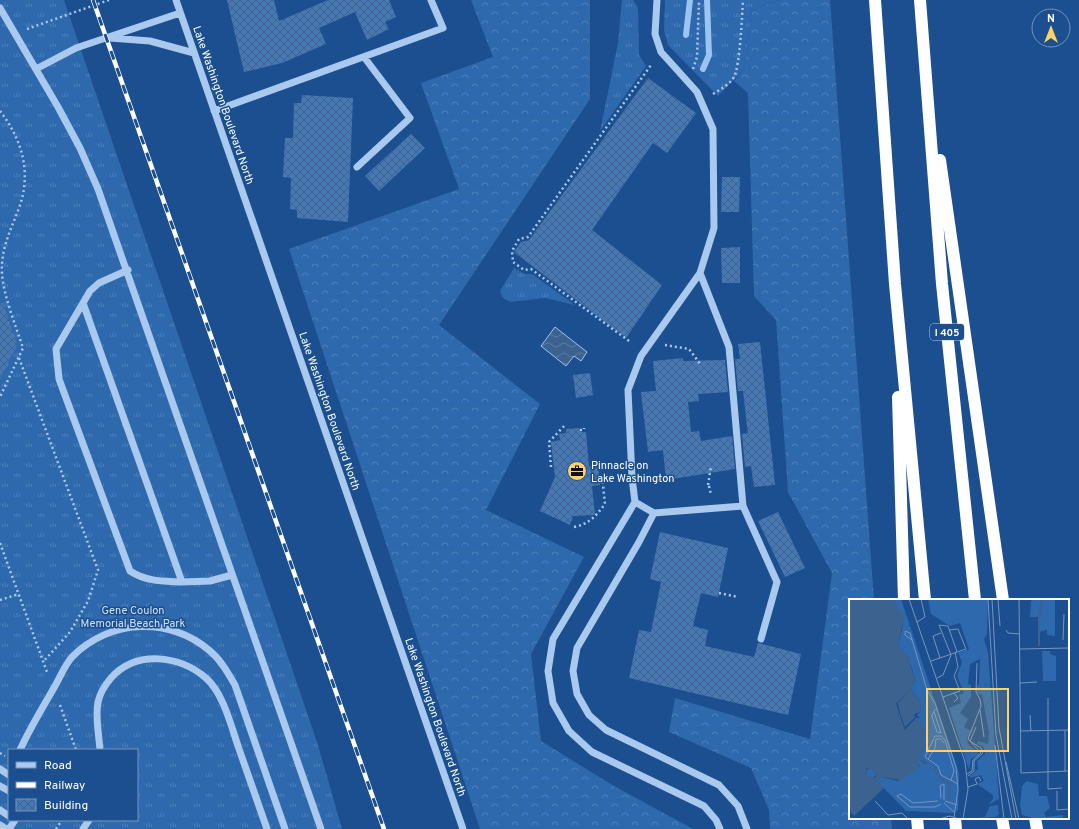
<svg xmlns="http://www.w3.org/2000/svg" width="1079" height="829" viewBox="0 0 1079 829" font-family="Overpass,sans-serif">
<defs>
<pattern id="grass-tufts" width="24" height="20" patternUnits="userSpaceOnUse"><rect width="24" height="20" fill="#2e69ad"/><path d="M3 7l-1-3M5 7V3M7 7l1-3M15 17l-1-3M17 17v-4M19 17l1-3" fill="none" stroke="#4d80b9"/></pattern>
<pattern id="forest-crowns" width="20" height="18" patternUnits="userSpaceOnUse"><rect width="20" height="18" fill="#2e69ad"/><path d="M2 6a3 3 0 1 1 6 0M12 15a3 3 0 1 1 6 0" fill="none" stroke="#4d80b9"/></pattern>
<pattern id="water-waves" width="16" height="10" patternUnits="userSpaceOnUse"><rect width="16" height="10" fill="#3c6290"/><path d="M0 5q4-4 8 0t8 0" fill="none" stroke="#597aa1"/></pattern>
<pattern id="building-cross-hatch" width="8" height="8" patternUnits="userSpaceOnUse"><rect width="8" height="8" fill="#4478b7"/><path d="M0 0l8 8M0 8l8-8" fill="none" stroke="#486282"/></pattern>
</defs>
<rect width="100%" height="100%" fill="#1b4f8f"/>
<path fill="url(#grass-tufts)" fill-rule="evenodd" d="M0,0H64L318,745L342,829H0ZM9,750H137V820H9Z
M622,0H633L638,8L639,55L646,66L600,131L618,43Z
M665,0H779L752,10L744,69L718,96L668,45L664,30Z
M514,268L525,274H532L575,305L545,298L510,302L503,298L500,291Z"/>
<path fill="url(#forest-crowns)" d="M471,0H590V99L439,325L540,404L486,510L584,557L531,654L541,741L614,786L693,829H480L289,249L459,189L421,83L493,57Z
M779,0H830L874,600H850V818H891L892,829H770L769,810L751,768L669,732L675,698L810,739L832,573L788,492L776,320L754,296L748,93L734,81L744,69L752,10Z"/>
<path fill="url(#water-waves)" stroke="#9cc4f0" d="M555,327L587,352L581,361L574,356L566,366L541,346Z"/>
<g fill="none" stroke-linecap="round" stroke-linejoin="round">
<path stroke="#9cc4f0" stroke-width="6" d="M686,35L690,0
M703,69L709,55L707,0"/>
</g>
<path fill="url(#building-cross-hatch)" d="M227,0H274L279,21L328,0H389L396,17L385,22L389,29L367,40L355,12L319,28L326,44L282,63L244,72Z
M648,78L696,113L667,153L653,143L592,230L662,285L626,338L514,252L521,242L529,240Z
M302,95L353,98L348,222L297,218V210L290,209L291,178L283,177L285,138H293L294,103H301Z
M411,134L425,148L379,191L365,176Z
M722,177H740L739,212H721Z
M740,247V283H722L721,248Z
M0,303H3L17,345L0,379Z
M760,342L775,485L754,487L751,466L745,467L742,434L748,433L747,426L743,391H738L735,359H740L738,344Z
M683,358V361L725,360L728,392L698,394L699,401L688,402L691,432L699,431L701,441L732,436L735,469L666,480L663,450L648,452L641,392L656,391L653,361Z
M590,373L593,395L576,398L573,375Z
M580,428V432H586L589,466L598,464L600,485L592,486L595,515L573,516L570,525L540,511L555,477L551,442L560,440L559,434L566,433V429Z
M778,512L805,568L785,577L758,521Z
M660,532L728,548L718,597L701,593L693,626L708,630L705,646L754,657L758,643L801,654L788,715L629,678L639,630L651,632L661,582L650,579Z"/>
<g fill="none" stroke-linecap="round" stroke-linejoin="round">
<path stroke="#a9c9ee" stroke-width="2.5" stroke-dasharray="2 3" stroke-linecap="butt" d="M27,29L109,0
M693,69L697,57L699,0
M713,94C721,89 729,85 734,77C740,66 742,16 743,0
M0,111C22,139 32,173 19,208C12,227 3,244 2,265C0,288 16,326 23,348L0,397
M629,341L531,269L524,270L513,262L512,251L519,239L528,237L651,65
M665,345L689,349L701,365
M19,358L98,570L88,601L70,632L43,662
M580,430H584V428
M551,467L549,442L565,425
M708,485L711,466
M709,486L711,495
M574,527C589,524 596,516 605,504L602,476L599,477
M0,543L47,672
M719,593L738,597
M0,600L19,594
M60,705L76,750
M0,753L5,756
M56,829L62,820"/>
<path stroke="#a9c9ee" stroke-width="7" d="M176,0L463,829
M657,0L655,34L661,52L697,92L713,129L714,228L700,273L641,356L628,390L632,478L635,502L553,639L548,671L553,703L569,731L592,752L704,806L716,820L720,829
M0,8L58,107L80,148L98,189L321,829
M110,38L150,41L194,53
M36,69L76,48L180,13
M214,111L443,28L431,0
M357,167L410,118L364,57
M700,273L729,347L743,506L777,582L761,639
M83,303L182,582C163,581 147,582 130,571L59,379L56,349L90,291L99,283L128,270
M635,502L654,513L743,506
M654,513L639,542L577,648L573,671L577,694L589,715L606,730L719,785L738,806L747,829
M182,582L210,581L232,575
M20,750C30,728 43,707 55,686C60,677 65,665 72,657C109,619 170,616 210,651C221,660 228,673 235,685L285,829
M100,750C99,735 95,717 98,702C100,693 105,685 111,678C136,650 179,655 206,678C223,693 231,725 238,746C248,774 257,801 267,829
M0,769L9,775
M0,786L9,791
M0,810L9,816
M0,825L6,829
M9,829L15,820
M83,829L89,820"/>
<path stroke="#fff" stroke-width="12" d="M875,0L895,284L925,600
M920,0L942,284L975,600
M940,160L1003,600
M898,397L904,600
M917,818L918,829
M955,818L956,829
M1002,818L1004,829
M1035,818L1037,829"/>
<g stroke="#fff" stroke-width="4.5">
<path id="rail" d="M93,0L384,829"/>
</g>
<use href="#rail" stroke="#1b4f8f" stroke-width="3" stroke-dasharray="9" stroke-linecap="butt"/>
</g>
<defs>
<g id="office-disc" transform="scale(1)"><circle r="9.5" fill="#ffd166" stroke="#1b4f8f"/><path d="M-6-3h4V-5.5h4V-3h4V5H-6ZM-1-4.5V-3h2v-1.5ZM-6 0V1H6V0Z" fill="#111"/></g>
</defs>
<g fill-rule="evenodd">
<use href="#office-disc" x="577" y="471"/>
</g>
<g text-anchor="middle" stroke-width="3" stroke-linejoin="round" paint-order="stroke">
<rect fill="#1b4f8f" stroke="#bbcadd" stroke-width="1" x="930" y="324" width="34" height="16" rx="3"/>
<g font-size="10" font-weight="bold" fill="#fff">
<text x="947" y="336">I 405</text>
</g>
<g font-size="11" fill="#fff" stroke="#1b4f8f">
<text transform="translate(224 105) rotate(71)" y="4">Lake Washington Boulevard North</text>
<text transform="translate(330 411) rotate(71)" y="4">Lake Washington Boulevard North</text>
<text transform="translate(436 717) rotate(71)" y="4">Lake Washington Boulevard North</text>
</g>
<g font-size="11" fill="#fff" stroke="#1b4f8f" text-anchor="start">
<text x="591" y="469">Pinnacle on<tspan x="591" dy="13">Lake Washington</tspan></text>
</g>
<g font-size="11" fill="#cfe3fa" stroke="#1b4f8f">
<text x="133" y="614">Gene Coulon<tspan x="133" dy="13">Memorial Beach Park</tspan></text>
</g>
</g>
<g transform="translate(849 599)">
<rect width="220" height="220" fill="#1b4f8f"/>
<path d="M44,0H52L110,174L109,211L104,214L57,212L28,182L32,178L49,182L71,167L68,162L69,160L78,166L71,157L77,146L73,144L69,118L65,115L72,112L71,102L61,89L67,82L59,58L49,47L54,26ZM127.5 90a5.5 5.5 0 1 1 11 0a5.5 5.5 0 1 1-11 0ZM17 174a5 5 0 1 1 10 0a5 5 0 1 1-10 0Z" fill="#2e69ad"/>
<path d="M79,0H139L138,35L135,40L139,53L150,200L139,206L144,200V196L128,185L135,182L132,176L121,179V177L129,170L128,162L136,155L134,147L128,145L129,142L139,145L140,133L133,96L134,91L138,90L137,85H130L131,60L121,65L119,85L122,86V98L111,114L119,120L115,128L122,132L118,139L119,145L131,155L122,160L120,171L100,109L112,104L110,96L115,94L108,77L113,63L109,54L120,50L111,24L101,27L82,15ZM187,0H206V37L198,36V31L189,33V18H181L182,2ZM178,182L189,185L190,197H198L201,209L195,214L197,218L214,216V220H187L173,216L171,206L173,187ZM149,206L150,215L147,218L122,220L136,218L141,207Z" fill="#2e69ad"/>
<path d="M193,52H201V55L207,57V82H194Z" fill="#2e69ad"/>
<path d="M0,0H44L52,13L55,18L49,47L63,61L61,66L67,82L61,89L71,102L72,113L66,115L71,120L77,135L73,142L77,146L71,157L85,168L69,160L68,162L71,168L52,181L32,178L28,182L35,189L5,217L0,211ZM18,169L27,173L26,179L16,175Z" fill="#3c6290" fill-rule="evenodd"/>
<path d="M62,90L49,104L51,114L56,128L66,118L65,115L72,113L68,116L71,119H67L56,131L47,105Z" fill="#1b4f8f"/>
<path fill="none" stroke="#3c6290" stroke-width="2" d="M190,47V22L193,0M129,93L131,88V95M85,168L90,178L101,185L100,202"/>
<path fill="none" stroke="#7695bc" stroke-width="1" d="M60,0L116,163L119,190L114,220M139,0L147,136L163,220M143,0L150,129L167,220M149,0L151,27M170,0L172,174L220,172M68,23L76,18L72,0M157,31L159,34L171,35M63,41L56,36V32L61,34L78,91L86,104L107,168L109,191L105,218M214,41L215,15M171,50L220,49M91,59L84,37L92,34M82,62L117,50L109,30L100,31M88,79L94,76L102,56L90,26L99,27L108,53M171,84L188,83M94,98L111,92L105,77L109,68L106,53M199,99V190L213,189M105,103L109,99L105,94M131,111L135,138M85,113L92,134L88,133L83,118V116L85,112L88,110M181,116L182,132M216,131V172M171,132L220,131M146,146L155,220M79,160L86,149L87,140H92L95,144M157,163L170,220M118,175L123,172L124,161L132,154L119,140L132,107L131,100L127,93L128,64M119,177L125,172V162L134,154L132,149L121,142L127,128M102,181L105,172L96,141L92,137H86L76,158L89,167L92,176L109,185M119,188L128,185L126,180L130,178L132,182M208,192V211L220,210M92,199L91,187L95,185V201M26,202L39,216L53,214L59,220M89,202L64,204L52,195L48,197L61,208H86L92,205M96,202L108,206M95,204L106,214M90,220L101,217L110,220"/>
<path fill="#ffd166" fill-opacity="0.15" stroke="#ffd166" stroke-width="2" d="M78,90H159V152H78Z"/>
<rect width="220" height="220" fill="none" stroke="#fff" stroke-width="2"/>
</g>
<rect x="8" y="749" width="130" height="72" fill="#1b4f8f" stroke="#7695bc"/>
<rect x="16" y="762" width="20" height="6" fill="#a9c9ee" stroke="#7695bc"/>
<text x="44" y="769" font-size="12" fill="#ffffff">Road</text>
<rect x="16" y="782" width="20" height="6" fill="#ffffff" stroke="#7695bc"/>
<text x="44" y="789" font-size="12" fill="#ffffff">Railway</text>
<rect x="16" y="799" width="20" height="12" fill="url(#building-cross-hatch)" stroke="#7695bc"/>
<text x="44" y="809" font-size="12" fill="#ffffff">Building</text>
<g transform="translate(1051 28)"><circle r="19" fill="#1b4f8f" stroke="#7695bc"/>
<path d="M0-3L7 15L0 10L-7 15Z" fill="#ffd166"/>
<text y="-6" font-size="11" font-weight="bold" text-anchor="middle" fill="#ffffff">N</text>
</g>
</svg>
